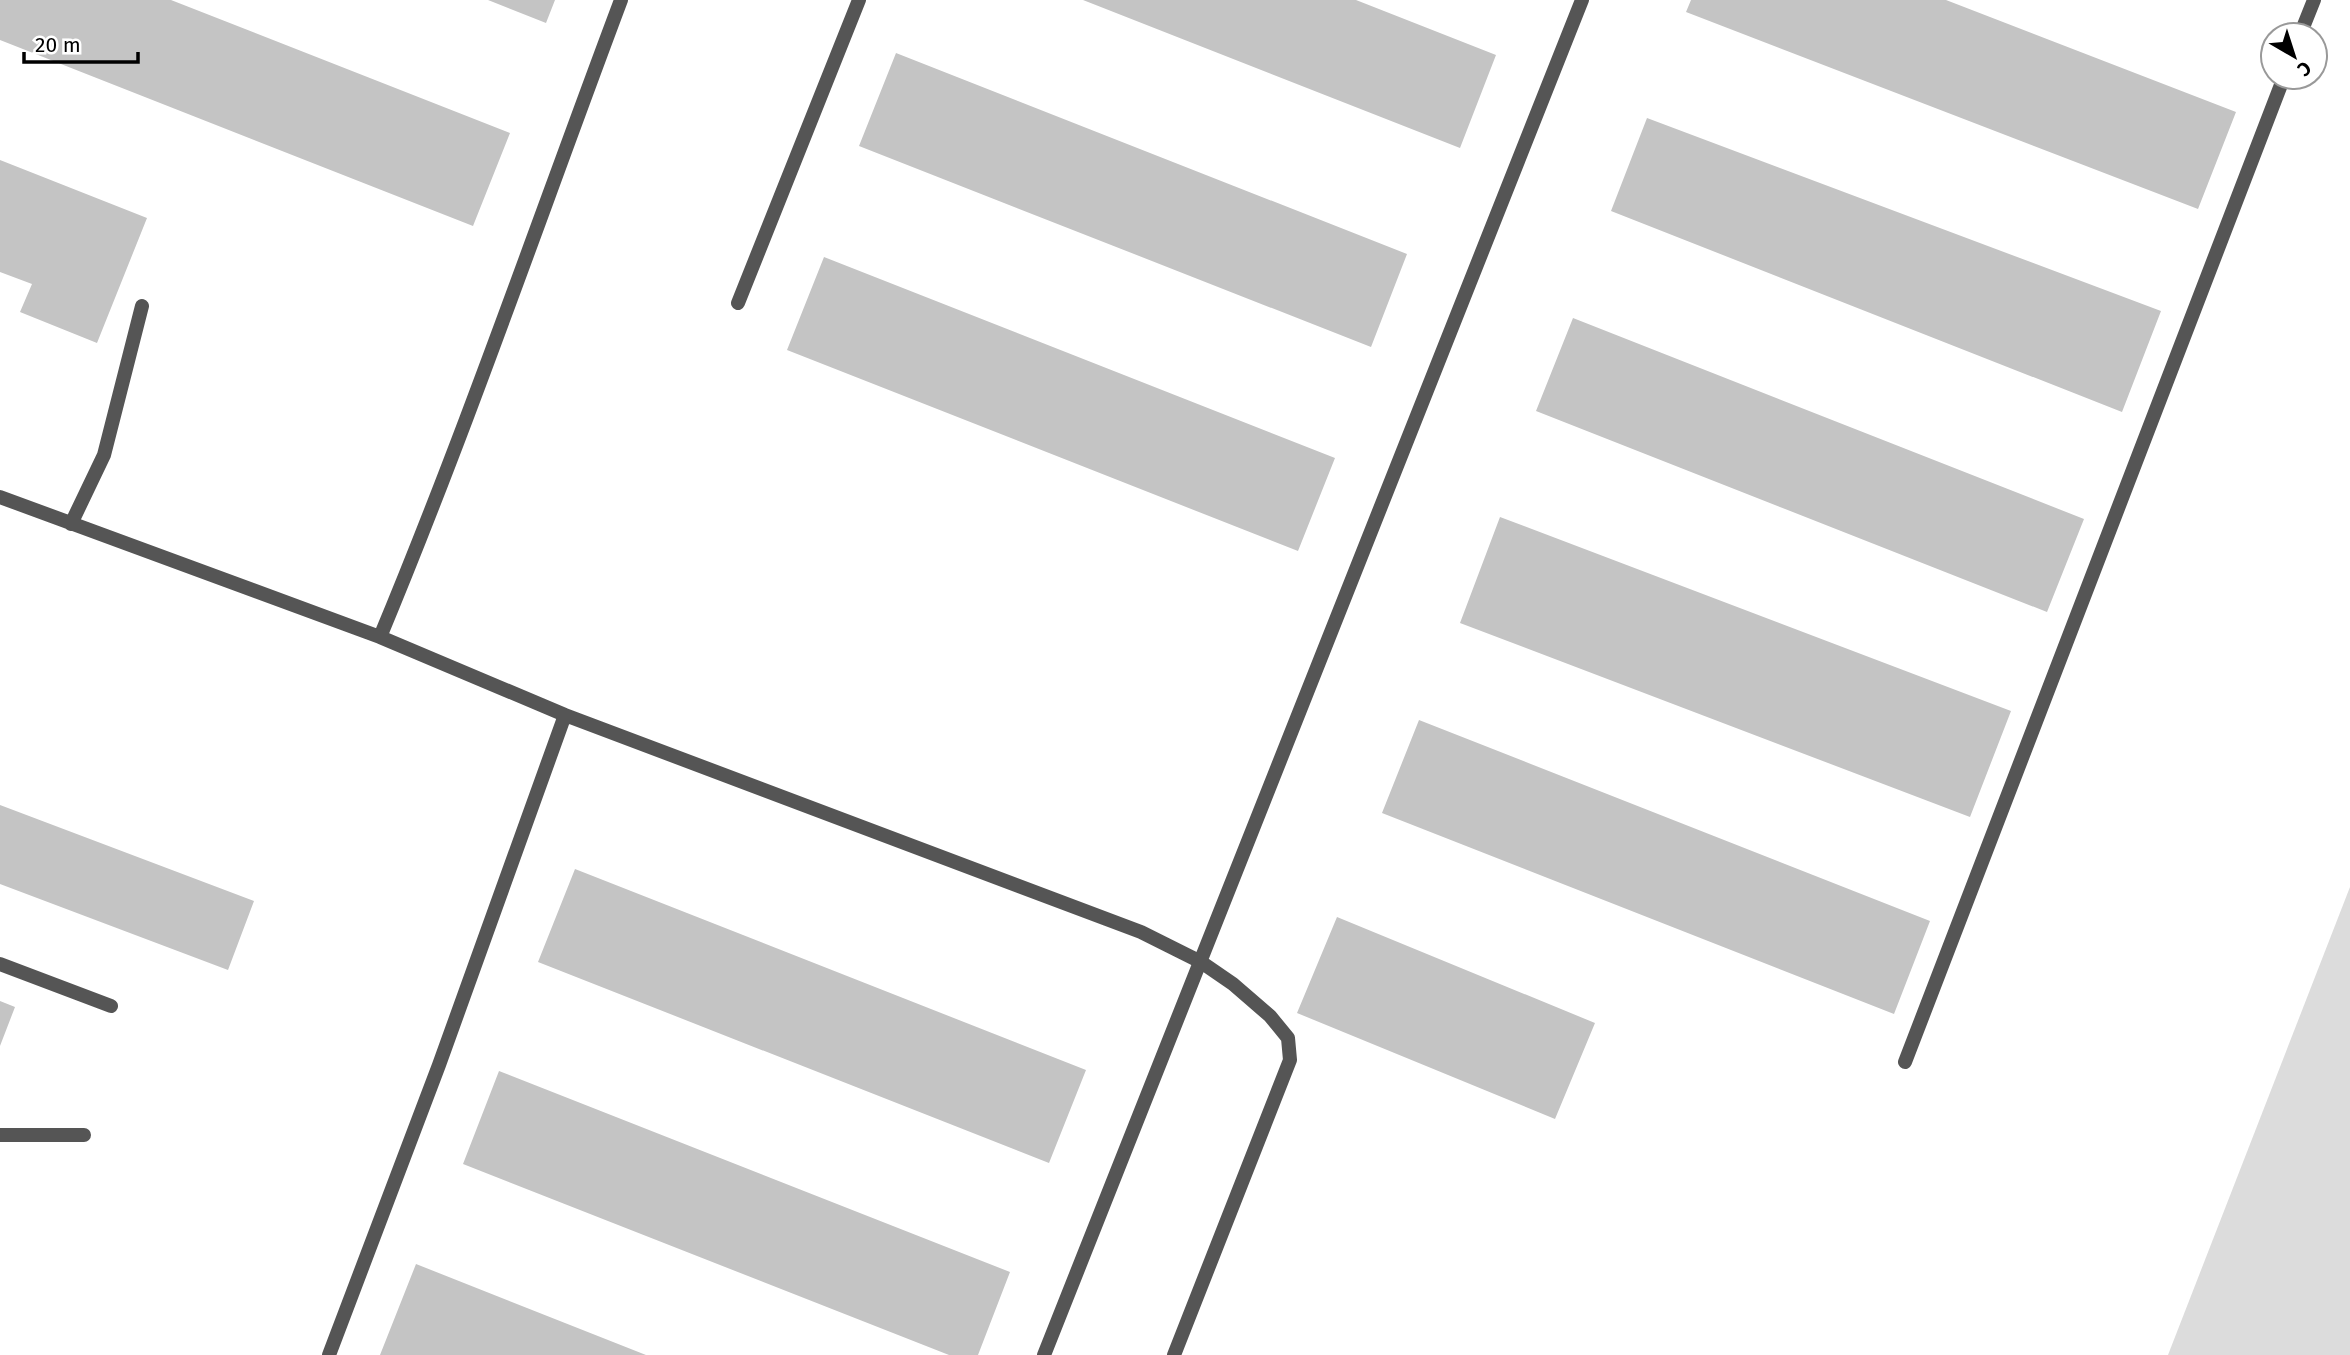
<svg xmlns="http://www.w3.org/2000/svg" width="2350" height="1355" viewBox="0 0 2350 1355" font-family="'Fira Sans',sans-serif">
<rect width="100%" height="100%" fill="#fff"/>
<path fill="#dcdcdc" d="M2350,887V1355H2168Z"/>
<path fill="#c4c4c4" d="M0,0H171L510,133L473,226L0,40Z
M488,0H555L546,23Z
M1083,0H1356L1496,55L1460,148Z
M1691,0H1946L2236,112L2198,209L1686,12Z
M896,53L1407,254L1371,347L859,146Z
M1647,118L2161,311L2122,412L1611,211Z
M0,160L147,218L97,343L20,312L32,284L0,272Z
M824,257L1335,458L1298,551L787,350Z
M1573,318L2084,519L2047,612L1536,411Z
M1500,517L2011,711L1970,817L1460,623Z
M1419,720L1930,921L1894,1014L1382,813Z
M0,805L254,901L228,970L0,884Z
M575,869L1086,1070L1049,1163L538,962Z
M1337,917L1595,1023L1555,1119L1297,1013Z
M0,1001L15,1007L0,1046Z
M499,1071L1010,1272L978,1355H949L463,1164Z
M416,1264L646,1355H380Z"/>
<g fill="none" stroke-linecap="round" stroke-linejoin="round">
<path stroke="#555" stroke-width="14" d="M2300,35L2314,0
M738,303L859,0
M0,497L380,637L565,715L1141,932L1201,962L1233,984L1270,1016L1288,1038L1290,1060L1174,1355
M71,524L104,455L142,306
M380,637C467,428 541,213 621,0
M0,964L111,1006
M1905,1062L2284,77
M0,1135H84
M329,1355L439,1065L565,715
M1044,1355L1582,0"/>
</g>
<g transform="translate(2294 56) rotate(141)"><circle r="33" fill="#ffffff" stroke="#999999" stroke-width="2"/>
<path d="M0-5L12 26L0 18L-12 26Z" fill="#000000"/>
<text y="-10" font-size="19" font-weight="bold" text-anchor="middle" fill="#000000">С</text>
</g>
<path d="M24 52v10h114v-10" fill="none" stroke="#000000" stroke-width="3.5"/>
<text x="35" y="52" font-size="21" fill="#000000" stroke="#ffffff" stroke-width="5" paint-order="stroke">20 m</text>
</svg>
